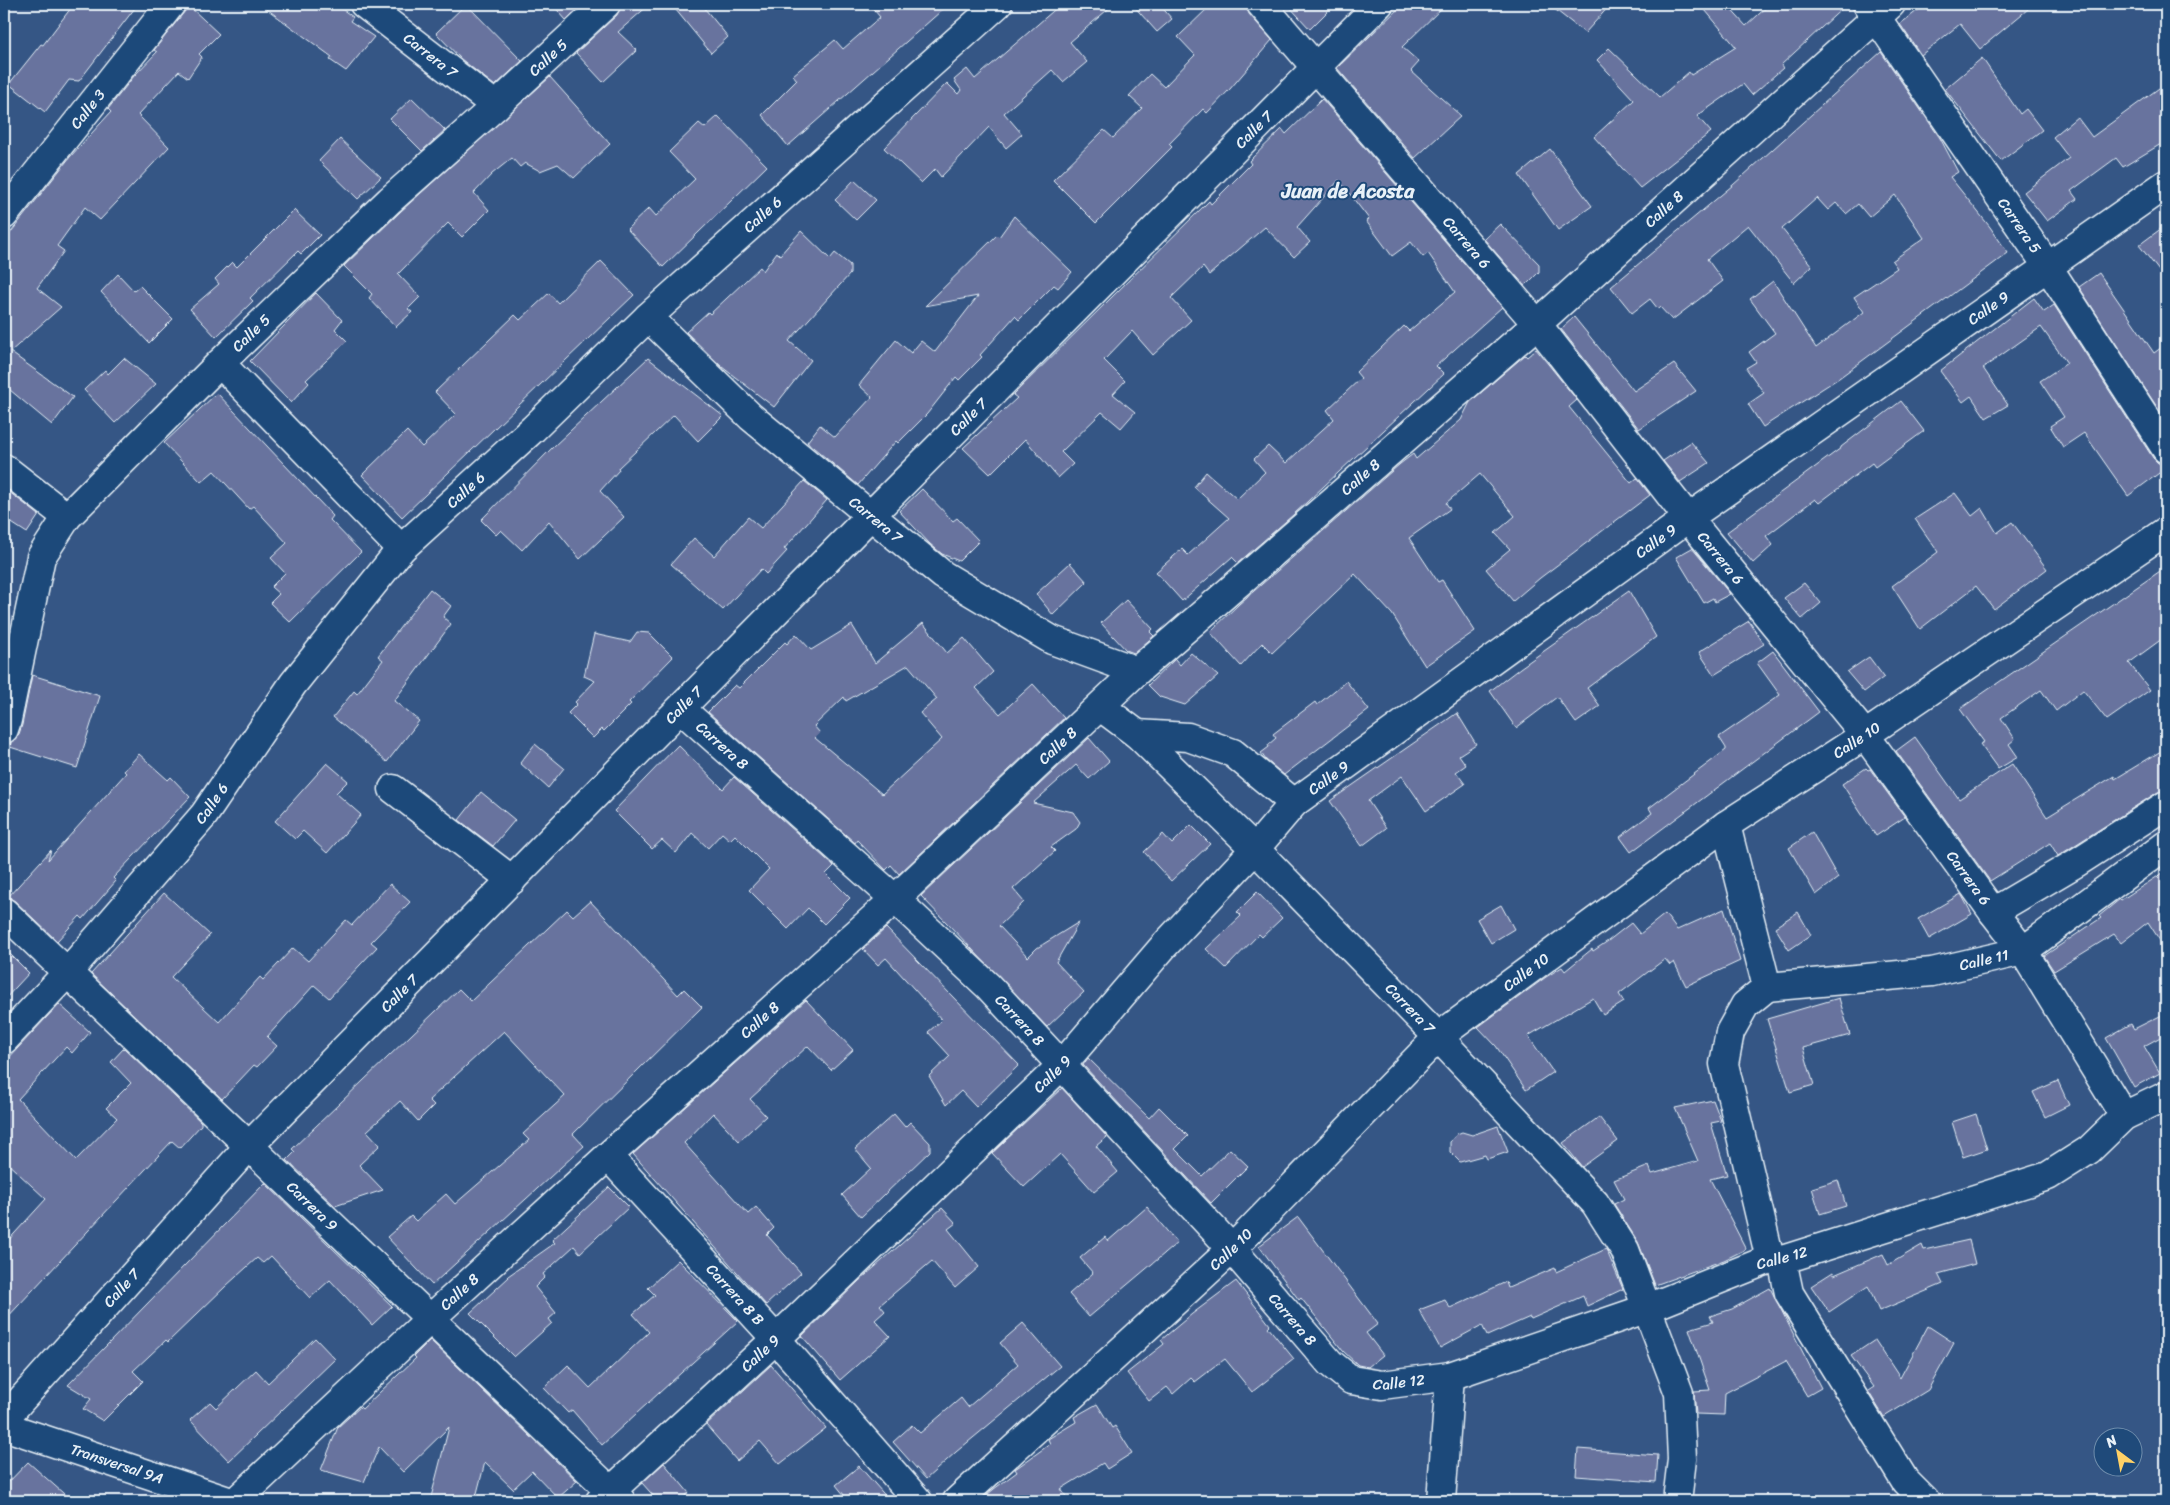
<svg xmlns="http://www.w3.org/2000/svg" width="2170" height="1505" viewBox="0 0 2170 1505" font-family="Sriracha,sans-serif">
<rect width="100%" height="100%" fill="#355685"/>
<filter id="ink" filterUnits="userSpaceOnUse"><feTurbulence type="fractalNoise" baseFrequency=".02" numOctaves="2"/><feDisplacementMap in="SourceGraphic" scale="10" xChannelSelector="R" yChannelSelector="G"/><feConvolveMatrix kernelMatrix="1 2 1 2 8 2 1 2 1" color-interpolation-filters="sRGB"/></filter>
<g filter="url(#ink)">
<path fill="#67739e" stroke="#e8f1f8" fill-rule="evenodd" d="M74,4H138L79,81L69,80L45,112L9,84L41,44L43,45Z
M260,4H335L353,17L350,21L374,37L346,71L330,60L332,57Z
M466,4L522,61L495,86L461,59L436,33Z
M552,4H583L566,20Z
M621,4H650L618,32L637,50L603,82L576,53L617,15Z
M671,4H701L728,37L711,53Z
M869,4H949L788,146L762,115L797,80L793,75L835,40L843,49L880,17Z
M1061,4H1114L1070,42L1087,62L1063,82L1052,70L1004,113L1022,134L1006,148L989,127L941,177L935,169L921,183L884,148L947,83L958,94L961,90L954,80L967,69L975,79Z
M1132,4H1159L1172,19L1157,32Z
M1212,4H1246L1249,14L1272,40L1230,89L1207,113L1203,109L1169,144L1172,147L1096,223L1053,180L1104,130L1113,138L1142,108L1129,96L1150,74L1164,87L1195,55L1178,37Z
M1287,4H1335L1310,29Z
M1403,4H1446L1402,47L1419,62L1411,71L1461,116L1415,158L1337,68Z
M1548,4H1611L1585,33Z
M1700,4H1726L1746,26L1770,4H1847L1781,65L1783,68L1752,95L1743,84L1697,116L1711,132L1640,188L1594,137L1634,100L1597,60L1609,48L1660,97L1689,72L1691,75L1736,47Z
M1926,4H2034L1980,49L1960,24L1921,55L1900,24Z
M189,6L219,34L199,54L202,57L188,78L179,71L138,115L169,147L100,220L85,207L57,246L64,251L37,288L61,307L10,352L73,397L52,425L4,385V241L70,157L111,112L108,109L134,76L157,52L154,50Z
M1881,52L1940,138L1958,172L1950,177L1990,227L2008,253L1839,378L1763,427L1748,404L1764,393L1746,368L1756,362L1749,352L1775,333L1750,299L1773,281L1816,348L1864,312L1854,297L1897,268L1892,261L1924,238L1895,195L1869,217L1858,204L1846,214L1836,203L1828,210L1817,198L1782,229L1812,266L1794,283L1748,225L1707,259L1723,281L1672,320L1660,307L1658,309L1650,299L1632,313L1611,287L1733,185Z
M1982,58L2020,114L2026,109L2042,130L2001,161L1945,89Z
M550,77L610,144L574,178L558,164L540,171L525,163L520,167L512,158L492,174L474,193L489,210L462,237L448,223L398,274L420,297L408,309L412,312L396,327L369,298L372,294L344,266L401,211Z
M2166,83V141L2123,167L2116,158L2071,191L2077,199L2047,221L2024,192L2069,158L2053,137L2077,117L2092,137Z
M412,98L445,130L422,151L390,119Z
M1322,99L1502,307L1436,366L1444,374L1293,515L1238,563L1232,557L1182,601L1156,572L1182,549L1188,555L1229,518L1194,487L1206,472L1237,499L1265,472L1254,459L1268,446L1286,463L1334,419L1327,410L1361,378L1356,372L1404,326L1409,331L1455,292L1428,253L1423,257L1411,242L1392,256L1366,221L1369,219L1339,180L1297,227L1310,242L1294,257L1265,227L1209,275L1203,267L1171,298L1191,320L1153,355L1132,331L1104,360L1125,381L1113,394L1135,412L1121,428L1102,412L1061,452L1073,464L1058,478L1025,439L990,474L963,448L1017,398L1013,395L1209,201L1211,204L1251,164L1249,161L1282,129L1286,134Z
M718,116L767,166L663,267L627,229L649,208L656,216L695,179L669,152L699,123L705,128Z
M340,139L381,177L358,199L319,161Z
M1550,149L1592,206L1558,230L1519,175Z
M854,180L876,200L856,220L835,200Z
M294,210L320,235L301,254L298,251L250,298L253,301L216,337L190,309L219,284L215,279L232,262L237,267Z
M1014,216L1072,272L1058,288L1054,285L1019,320L1015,316L980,355L982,357L959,380L956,377L927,414L898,443L896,441L858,485L807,442L820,425L835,437L872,397L859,385L896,340L911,353L921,341L935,352L978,296L925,306L997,235L999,237Z
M1500,224L1539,264V272L1525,286L1484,239Z
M2166,225V280L2139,245Z
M801,231L830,259L835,253L850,265V274L789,341L811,360L774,407L722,367L686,332L708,312L710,314L760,267L763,271L777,252L780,255Z
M601,261L634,295L402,517L362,475L407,431L422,447L456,414L435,392L515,315L520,320L549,293L558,303Z
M2099,273L2154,353L2166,344V421L2079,287Z
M118,274L134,291L140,286L173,319L149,343L101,292Z
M316,293L342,320L335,329L347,341L306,380L309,383L291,403L250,361Z
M2034,298L2044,312L2054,305L2153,458L2158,463L2166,465V468L2128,496L2084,433L2063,447L2050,426L2064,417L2040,381L2067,363L2041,327L1983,368L2008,405L1986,418L1971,396L1963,402L1940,371Z
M1574,317L1634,391L1674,364L1696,391L1639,429L1561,329Z
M1536,349L1577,400L1569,407L1631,483L1637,478L1650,495L1540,578L1513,601L1486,569L1510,549L1495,533L1515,516L1480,474L1446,503L1450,509L1409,538L1438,582L1442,580L1475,631L1425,666L1392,614L1355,574L1272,653L1262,643L1241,666L1210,632L1239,604L1400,464L1413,454L1416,459L1461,420L1470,402L1525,355L1527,357Z
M124,358L156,384L115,423L84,390L105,370L108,374Z
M648,358L723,416L698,441L674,415L618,468L619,470L600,491L624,517L580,559L549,521L522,550L501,530L496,535L481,520L554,446Z
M217,393L333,516L330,520L361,552L290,622L270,603L279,594L271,587L285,573L271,558L287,543L253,506L249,509L214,471L201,482L164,443Z
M1901,401L1924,431L1875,467L1872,463L1819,503L1815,499L1766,536L1773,545L1753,563L1727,532L1841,448V447Z
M1691,442L1709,463L1680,482L1663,461Z
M804,481L827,500L784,549L787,551L766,574L761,569L723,610L671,564L694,538L714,556L748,517L761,528Z
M4,488L39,515L27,533L4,518Z
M922,489L953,521L957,518L979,541L959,561L942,554L930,544L899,511Z
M1955,493L1972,516L1982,508L1997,533L2012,522L2047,569L1994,609L1976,586L1920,629L1892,586L1938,552L1915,519Z
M1692,548L1730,594L1715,602L1713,598L1704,603L1676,557Z
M1070,563L1087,582L1053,615L1036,594Z
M2166,567V636L2129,663L2150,690L2107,720L2083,690L2056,711L2041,690L2001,718L2015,739L2009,744L2018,757L1998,769L1980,744L1984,742L1960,709Z
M1804,583L1821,603L1802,619L1784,598Z
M430,589L451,606L443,617L451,624L394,701L419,721L387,762L333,717L354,691L357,694L383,660L378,656Z
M1629,591L1656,637L1587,688L1600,706L1576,723L1557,697L1516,728L1490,691L1520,668Z
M1126,600L1153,629L1150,632L1154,636L1134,653L1126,650L1101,623Z
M1749,621L1764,644L1714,675L1699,652Z
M923,623L947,653L964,638L993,672L976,688L1000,714L1033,684L1064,718L899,874L891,865L886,870L857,840L855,843L708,712L735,685L739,688L785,642L787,644L796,634L811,650L852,625L875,663ZM908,665L937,699L920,713L942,739L882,794L815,738L820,733L814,726L844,697L846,701Z
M637,632L649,633L673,657L629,702L631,704L604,731L602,729L593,738L568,713L577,704L575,702L595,681L584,676L594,634L630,642Z
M1773,651L1819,712L1631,852L1620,837L1652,813L1649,808L1726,750V748L1719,737L1780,695L1757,663Z
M1191,653L1218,676L1185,705L1160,697L1148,685L1175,659L1180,665Z
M1869,657L1884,677L1864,692L1847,672Z
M32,675L100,696L77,768L10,747L11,742L19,734L22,725Z
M1346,681L1369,710L1284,775L1266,760L1261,753L1269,747L1268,745L1276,738L1273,734L1315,702L1317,705Z
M1457,713L1476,744L1459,755L1466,765L1456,772L1465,784L1426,811L1402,776L1368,801L1386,828L1362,846L1330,801Z
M1915,737L1959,799L2012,764L2047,817L2114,776L2115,779L2166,748V790L2158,792L2058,856L2050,843L1990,881L1896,751Z
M1089,738L1109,761L1089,779L1076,765L1033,803L1073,812L1080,822L1076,829L1051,847L1055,851L1013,889L1024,902L999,926L1028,957L1037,948L1079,922L1056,962L1084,992L1047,1027L921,896Z
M535,744L564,768L548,788L520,763Z
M678,745L723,789L734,777L834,866L826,874L850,898L824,924L808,908L788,929L749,890L769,869L735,835L730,840L722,833L708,848L692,833L676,853L662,840L652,849L614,811Z
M139,754L168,780L171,777L190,797L113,878L116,881L83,919L80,916L57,941L15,901L8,897L51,850L48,860L126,773L124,771Z
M327,763L348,781L336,793L361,815L327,853L303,831L295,839L275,821Z
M1866,768L1868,770L1870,769L1905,817L1876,836L1842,784Z
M481,792L515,820L493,846L459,820Z
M1191,825L1210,844L1171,881L1144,852L1163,834L1172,844Z
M1812,832L1838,878L1816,895L1789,848Z
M2166,871V950L2148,922L2121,943L2114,934L2054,971L2044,956L2101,918L2099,916L2120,899L2121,900Z
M390,884L410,902L371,942L377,947L329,998L314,985L267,1037L277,1046L257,1067L254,1065L222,1099L91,974L164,893L210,935L171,977L219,1022L260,977L263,980L293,948L308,961L346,920L352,925Z
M1257,892L1282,918L1262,937L1259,934L1226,968L1206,949L1241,916L1237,912Z
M1961,894L1972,914L1929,939L1918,919Z
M590,901L678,995L684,989L702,1007L573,1134L584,1146L432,1285L387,1237L411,1216L416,1221L446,1194L455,1204L529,1140L523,1134L565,1096L504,1031L429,1100L434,1105L418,1121L400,1101L367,1131L380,1145L359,1165L383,1190L335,1206L287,1160L295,1152L292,1149L459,989L471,1001L567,910L573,916Z
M1501,905L1514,929L1491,943L1477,919Z
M1724,909L1740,961L1686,986L1674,962L1670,965L1665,959L1619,994L1624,1002L1603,1015L1593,998L1528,1036L1553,1072L1526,1090L1496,1046L1478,1027L1546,977L1562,967L1565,971L1592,949L1593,951L1608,941L1631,923L1640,934L1665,914L1677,930Z
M1798,912L1811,935L1789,950L1775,927Z
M886,928L1019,1065L976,1107L961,1091L946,1105L929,1076L950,1056L928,1032L942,1020L886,958L878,965L863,949Z
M4,948L29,973L4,1000Z
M1839,998L1850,1035L1803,1048L1814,1085L1790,1092L1767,1019Z
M806,1000L853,1050L831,1070L808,1046L750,1099L766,1116L739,1141L713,1113L684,1143L748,1214L756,1207L774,1228L767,1235L801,1273L766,1305L633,1154Z
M59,1004L90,1032L72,1053L66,1047L18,1099L76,1160L117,1118L106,1108L131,1083L111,1062L124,1048L201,1122V1125L180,1148L172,1141L4,1321V1245L46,1199L4,1160V1063Z
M2166,1013V1034L2144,1046L2160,1073L2134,1087L2106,1038L2131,1024L2134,1029Z
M1088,1058L1149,1118L1159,1107L1188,1136L1175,1149L1202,1176L1230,1149L1248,1166L1211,1203L1083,1065Z
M2058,1081L2069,1105L2045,1117L2033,1092Z
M1062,1088L1107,1137L1096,1146L1118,1172L1094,1192L1060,1154L1024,1187L992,1153Z
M1713,1100L1721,1121L1711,1123L1727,1175L1710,1179L1746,1249L1724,1260L1655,1285L1638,1242L1614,1204L1624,1199L1614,1180L1649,1166L1652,1174L1698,1161L1675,1108Z
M894,1114L905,1127L910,1122L930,1143V1151L861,1217L842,1195L871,1168L855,1149Z
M1976,1114L1987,1149L1963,1157L1952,1122Z
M1599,1117L1618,1141L1582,1167L1563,1143Z
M1498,1126L1508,1152L1487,1159L1485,1155L1460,1162L1450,1152V1142L1457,1134L1462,1132L1472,1135Z
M1838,1180L1846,1206L1820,1214L1812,1188Z
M265,1183L392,1306L372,1325L330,1280L310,1298L271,1256L263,1263L257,1258L226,1286L168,1342L166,1340L133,1371L143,1381L103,1421L83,1409L91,1399L68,1385Z
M609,1187L629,1207L580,1253L574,1246L543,1274L545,1277L535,1287L556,1313L549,1319L552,1323L514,1357L470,1313L509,1277L508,1276L555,1243L552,1240Z
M1147,1207L1177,1243L1089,1317L1069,1294L1093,1273L1080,1258L1105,1237L1108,1241Z
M942,1208L956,1223L948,1229L979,1267L955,1288L932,1261L880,1305L885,1311L875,1320L890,1336L840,1380L802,1336L859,1281Z
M1298,1217L1378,1324L1366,1333L1383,1355L1368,1367L1358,1365L1343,1351L1301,1298L1299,1300L1259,1246Z
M1969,1240L1975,1264L1938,1274L1943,1284L1879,1311L1868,1286L1829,1312L1811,1286L1833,1272L1834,1275L1883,1254L1888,1265L1922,1245L1924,1250Z
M1606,1249L1623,1289L1587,1306L1583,1296L1531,1319L1530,1317L1487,1336L1482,1325L1440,1348L1419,1310L1445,1300L1450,1308L1506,1282L1508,1288L1555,1268L1556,1272Z
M678,1260L738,1321L602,1445L572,1410L568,1413L544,1388L568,1365L590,1388L649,1332L633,1314L655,1295L648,1288Z
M1236,1281L1270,1325L1268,1327L1294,1359L1252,1392L1225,1359L1195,1382L1191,1378L1173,1394L1167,1387L1149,1401L1127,1373L1164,1344L1161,1340L1192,1314Z
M1770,1288L1821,1388L1807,1396L1786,1361L1725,1393L1724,1415L1696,1414L1694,1391L1710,1390L1689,1329L1713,1322L1710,1316L1732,1309Z
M1023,1323L1060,1366L956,1452L926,1479L893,1442L912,1425L920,1433L961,1398L968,1407L1018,1364L1000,1343Z
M1928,1326L1954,1343L1928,1390L1884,1417L1868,1391L1874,1387L1851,1356L1875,1340L1900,1378Z
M315,1338L335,1359L229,1461L190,1420L210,1402L216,1408L256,1370L268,1383Z
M430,1340L577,1481L558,1498L532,1471L513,1489L485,1462L475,1501H430L449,1427L403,1472L379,1447L364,1482L321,1470L338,1427L360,1407L362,1409L416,1358L414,1356Z
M771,1365L826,1428L780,1464L760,1441L737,1461L706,1425Z
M1097,1404L1112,1428L1115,1426L1132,1453L1107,1469L1103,1463L1061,1489L1069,1501H980L994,1489L1017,1472L1015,1469L1018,1467L1050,1444L1048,1439L1076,1422L1074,1417Z
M1578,1449L1658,1455L1656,1482L1576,1476Z
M28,1462L72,1501H4V1487Z
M664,1463L689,1493L678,1501H658L642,1483Z
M859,1466L890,1501H849L836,1485Z"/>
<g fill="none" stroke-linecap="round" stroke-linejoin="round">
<g stroke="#e8f1f8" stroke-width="31">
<g id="minor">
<path id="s1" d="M364,4L496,106"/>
<path id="s2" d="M1261,4L1537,324L1688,518L1865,735L1993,912L2023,951L2124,1116"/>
<path id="s3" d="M1867,4L2048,267L2166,449"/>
<path id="s4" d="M4,215L171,4"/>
<path id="s5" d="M648,317L751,417L943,575L1052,640L1137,671"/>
<path d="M220,363L401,549"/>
<path d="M4,468L67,517"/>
<path id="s6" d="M1101,707L1137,734L1255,849L1438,1037L1595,1203L1625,1250L1679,1393L1682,1459L1677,1501"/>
<path id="s7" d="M681,709L895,899L988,986L1232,1249L1330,1363L1351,1380L1382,1385L1450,1376L1648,1308L1770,1259L1782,1260L2048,1176L2089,1150L2124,1116L2166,1096"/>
<path id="s8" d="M4,729L7,720L41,557L67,517L220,363L390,200L496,106L606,4"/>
<path d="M1137,734L1188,737L1233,753L1294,803"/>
<path d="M393,789L512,880"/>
<path d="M1726,825L1767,987"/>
<path id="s9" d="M4,912L621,1501"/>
<path d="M1993,912L2076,863L2166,805"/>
<path id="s10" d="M1767,987L1932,972L2023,951L2166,845"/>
<path d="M1767,987L1745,1005L1730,1032L1724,1064L1770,1259"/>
<path id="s11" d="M4,1040L67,973L204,815L293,684L401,549L533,429L648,317L998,4"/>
<path id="s12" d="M608,1156L776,1339L918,1501"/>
<path d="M1782,1260L1789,1293L1905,1481L1925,1501"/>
<path id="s13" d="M4,1419L249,1146L870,516L1379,4"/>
<path id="s14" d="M236,1501L430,1319L608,1156L895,899L1137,671L1537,324L1891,4"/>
<path id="s15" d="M600,1501L776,1339L1061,1066L1163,947L1255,849L1294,803L1688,518L2166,184"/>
<path id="s16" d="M957,1501L1232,1249L1438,1037L1726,825L1865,735L2166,531"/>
<path d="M1441,1501L1450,1376"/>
</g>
</g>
<g stroke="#e8f1f8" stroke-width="31">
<g id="secondary">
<path id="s17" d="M4,1426L228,1501"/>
</g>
</g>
<use href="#minor" stroke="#1f4a7a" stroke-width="28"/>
<use href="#secondary" stroke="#1f4a7a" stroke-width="28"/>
</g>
</g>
<g text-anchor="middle" stroke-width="4" stroke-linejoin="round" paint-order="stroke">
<g font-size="15" fill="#e8f1f8" stroke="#1f4a7a">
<text dy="5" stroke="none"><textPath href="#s1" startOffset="84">Carrera 7</textPath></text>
<text dy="5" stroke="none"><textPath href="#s8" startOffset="889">Calle 5</textPath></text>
<text dy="5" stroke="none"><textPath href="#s4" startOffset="135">Calle 3</textPath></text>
<text dy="5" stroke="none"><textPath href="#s13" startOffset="1796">Calle 7</textPath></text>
<text dy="5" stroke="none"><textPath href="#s14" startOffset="1926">Calle 8</textPath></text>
<text dy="5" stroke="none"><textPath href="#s11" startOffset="1125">Calle 6</textPath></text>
<text dy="5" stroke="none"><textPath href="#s3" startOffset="269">Carrera 5</textPath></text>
<text dy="5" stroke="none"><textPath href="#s2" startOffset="315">Carrera 6</textPath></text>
<text dy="5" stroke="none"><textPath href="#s15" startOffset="1838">Calle 9</textPath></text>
<text dy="5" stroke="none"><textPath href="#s8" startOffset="484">Calle 5</textPath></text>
<text dy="5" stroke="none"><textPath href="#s13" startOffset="1391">Calle 7</textPath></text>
<text dy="5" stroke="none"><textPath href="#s14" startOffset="1521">Calle 8</textPath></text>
<text dy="5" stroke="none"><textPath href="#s11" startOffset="720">Calle 6</textPath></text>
<text dy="5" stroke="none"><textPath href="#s5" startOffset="305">Carrera 7</textPath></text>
<text dy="5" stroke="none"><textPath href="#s15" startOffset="1432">Calle 9</textPath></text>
<text dy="5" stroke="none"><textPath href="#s2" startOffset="720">Carrera 6</textPath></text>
<text dy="5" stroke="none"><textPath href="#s13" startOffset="986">Calle 7</textPath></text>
<text dy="5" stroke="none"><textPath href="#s16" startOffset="1182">Calle 10</textPath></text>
<text dy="5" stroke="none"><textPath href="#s7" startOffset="55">Carrera 8</textPath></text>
<text dy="5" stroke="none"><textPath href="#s14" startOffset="1116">Calle 8</textPath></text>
<text dy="5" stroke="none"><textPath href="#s15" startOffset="1028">Calle 9</textPath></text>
<text dy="5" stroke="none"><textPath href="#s11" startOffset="315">Calle 6</textPath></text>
<text dy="5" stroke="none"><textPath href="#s2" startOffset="1125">Carrera 6</textPath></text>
<text dy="5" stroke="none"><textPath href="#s10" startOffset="219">Calle 11</textPath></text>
<text dy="5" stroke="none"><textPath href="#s16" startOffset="778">Calle 10</textPath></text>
<text dy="5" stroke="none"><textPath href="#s13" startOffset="581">Calle 7</textPath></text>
<text dy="5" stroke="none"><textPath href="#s6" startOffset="432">Carrera 7</textPath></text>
<text dy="5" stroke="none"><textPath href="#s14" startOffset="711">Calle 8</textPath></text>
<text dy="5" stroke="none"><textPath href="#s7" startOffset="460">Carrera 8</textPath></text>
<text dy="5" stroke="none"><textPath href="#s15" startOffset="622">Calle 9</textPath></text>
<text dy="5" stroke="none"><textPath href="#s9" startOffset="426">Carrera 9</textPath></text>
<text dy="5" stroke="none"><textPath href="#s16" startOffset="372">Calle 10</textPath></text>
<text transform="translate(1782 1258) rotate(-15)" y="5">Calle 12</text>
<text dy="5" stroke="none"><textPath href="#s13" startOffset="176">Calle 7</textPath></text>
<text dy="5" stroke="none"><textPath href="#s14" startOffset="306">Calle 8</textPath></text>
<text dy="5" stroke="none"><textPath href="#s12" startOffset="188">Carrera 8 B</textPath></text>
<text dy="5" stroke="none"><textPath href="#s7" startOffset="865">Carrera 8</textPath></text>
<text dy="5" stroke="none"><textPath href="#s15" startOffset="218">Calle 9</textPath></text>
<text dy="5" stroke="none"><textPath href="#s7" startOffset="998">Calle 12</textPath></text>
<text dy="5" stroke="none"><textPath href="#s17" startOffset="119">Transversal 9A</textPath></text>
</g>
<g font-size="20" font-weight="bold" fill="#e8f1f8" stroke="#1f4a7a">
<text x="1348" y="198">Juan de Acosta</text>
</g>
</g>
<rect width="2170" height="1505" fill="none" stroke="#1f4a7a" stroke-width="20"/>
<rect x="10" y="10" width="2150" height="1485" fill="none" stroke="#e8f1f8" stroke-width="2" filter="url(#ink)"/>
<g transform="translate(2118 1452) rotate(328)"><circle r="24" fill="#1f4a7a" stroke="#6f8dac"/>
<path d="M0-4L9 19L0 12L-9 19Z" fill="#ffd166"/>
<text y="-8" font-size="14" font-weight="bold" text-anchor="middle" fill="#e8f1f8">N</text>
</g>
</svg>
